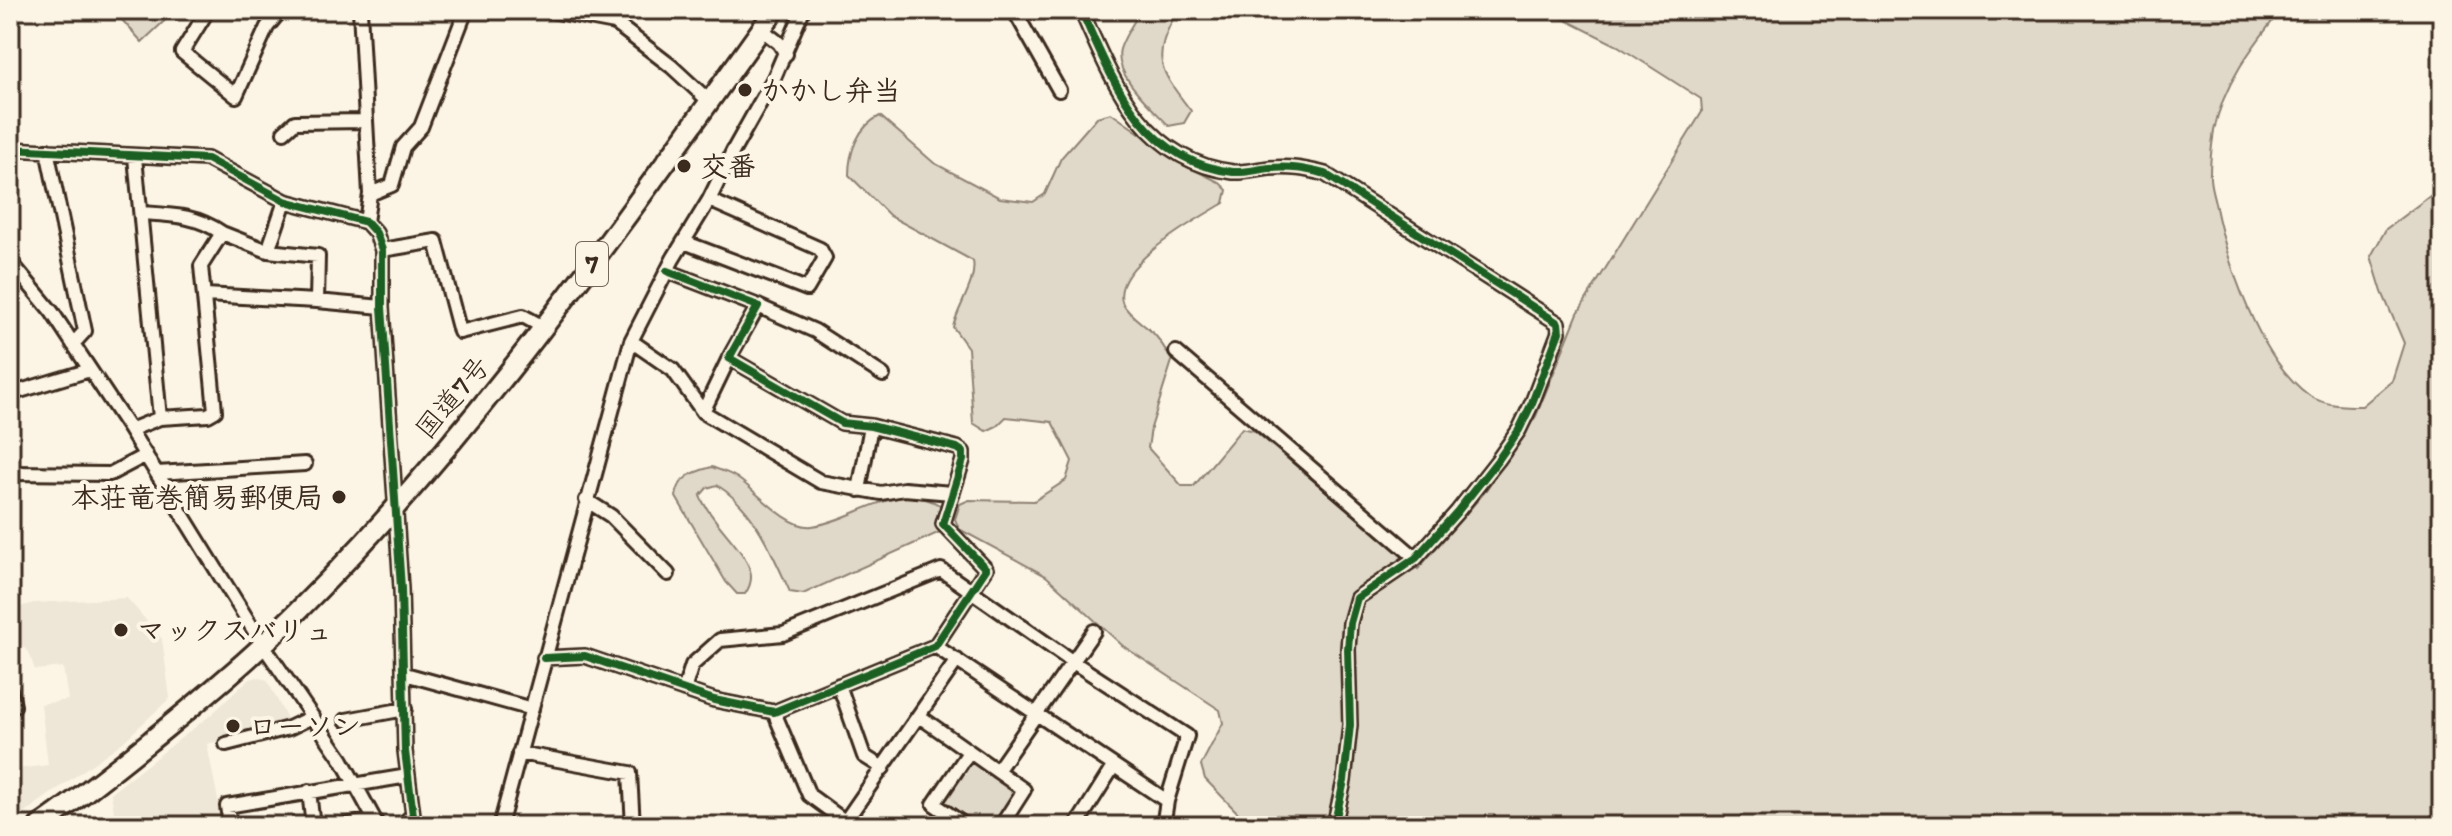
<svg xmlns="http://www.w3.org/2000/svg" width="2452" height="836" viewBox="0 0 2452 836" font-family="Itim,'Klee One',sans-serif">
<rect width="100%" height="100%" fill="#fcf5e5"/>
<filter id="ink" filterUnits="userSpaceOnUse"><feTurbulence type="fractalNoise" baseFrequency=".0125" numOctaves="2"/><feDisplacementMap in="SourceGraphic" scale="16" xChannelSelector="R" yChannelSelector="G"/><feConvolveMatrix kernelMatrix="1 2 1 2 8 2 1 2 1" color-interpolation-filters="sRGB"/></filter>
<g filter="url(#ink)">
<path fill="#eee6d6" d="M127,598L162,639L170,698L123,742L10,823V770L48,765L41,704L68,700L63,667L35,670L29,652L10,635V610L34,603Z
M257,677L267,680L287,719L252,731L247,734L207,744L223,826H116L111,793L212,714L248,680Z"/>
<path fill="#e0d8c8" stroke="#8e8173" stroke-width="2" d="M113,10H176L142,42Z
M1141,10H1178C1150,59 1159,69 1191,111L1184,123L1169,126C1153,108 1113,76 1120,49C1124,36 1134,22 1141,10Z
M1546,10H2281C2253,46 2223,84 2214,131C2212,144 2210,160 2210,173C2209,183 2213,193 2215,203C2227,262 2259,360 2310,396C2325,406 2345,406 2362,406L2392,381L2404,343L2382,292L2371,256L2386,229L2442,187V826H1238V813L1205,779L1201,765L1223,723L1220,710L1123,646L1046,576L959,529L955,519L960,504L969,500L1034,501L1066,480L1072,461L1052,422L1006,417L997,426L986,431L973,423L968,348L953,327C958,306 977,281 973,261L890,216L849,175C849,152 858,126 880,116L934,163L1000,198L1033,202L1045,194L1061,158L1097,117L1111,113L1188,167L1219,182L1227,190L1224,203C1199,218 1107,268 1123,304C1129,316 1146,325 1155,335C1162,343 1167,352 1172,361L1151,428L1148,448L1182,486H1194L1242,428L1255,431L1418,569L1484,493L1536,416L1578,313L1702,112L1701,99L1618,46Z
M712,467C721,471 732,473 740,480C758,493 789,529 812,526C857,520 896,479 942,506L937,524L940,532L803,594L790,592C772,553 755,509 717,485L707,488L700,496C711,522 743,547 750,570C753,580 750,587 745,594H737L726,582L676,497C678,476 694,472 712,467Z
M969,752L1024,790L1001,826H966L934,804Z"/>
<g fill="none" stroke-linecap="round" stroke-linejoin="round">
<g stroke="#3b2a1e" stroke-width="18">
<path id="minor" d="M208,10L182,52L236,96L267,27L281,10
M360,10L370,194L366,222
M546,10L615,23L671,66L710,102
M1014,10L1059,90
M1081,10C1113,82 1143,161 1233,172C1245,173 1258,169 1270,168C1290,166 1306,169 1325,174L1558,323L1559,332L1532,403L1519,430L1498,460L1457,512L1416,558L1357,598L1350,623L1348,649L1350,725L1344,781L1334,826
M761,29L779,43L786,54
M284,132L295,122L365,121
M10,149L207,159L285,201L366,222L376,233L382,250V307L401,588L405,751L413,815L403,824L391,826
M47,150L85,331L73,344
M135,157L160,418L208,415L215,411L201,266L222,233C196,215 172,215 141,213
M370,194L392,185L403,147L421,127L466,10
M684,242L807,289L825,258L820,249L709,200
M382,250L436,241L460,332L523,316L545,328
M268,251L285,201
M10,261L52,312L130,430L263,645L342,760L378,826
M205,295L317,301L318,256L268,251L222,233
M317,301L382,307
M758,306L815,331L883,375
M631,341L673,370L703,412L821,482L881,493L904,489L952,493
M1176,352L1416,558
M10,394L90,370
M703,412L729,358
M130,430L160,418
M10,473L110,474L146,455
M157,473L305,464
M859,490L871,426
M586,500L611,516L668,574
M935,646L1167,801L1163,826
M544,658L585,656L714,700L774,712L935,646L986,569L943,524L963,460V452L957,448L871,426L842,423L729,358L758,306L667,271
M405,674L532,709
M839,685L864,756L883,768
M10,689L14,706L10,710
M684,690L692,665L720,640L783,634L941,570L1073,662L1187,736L1167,801
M774,712L809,795L850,825
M919,716L1024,790L1001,826
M346,720L405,709
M226,744L289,728L312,717
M519,753L630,773L633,826
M997,771L1094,631
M309,791L313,826
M230,826L227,806L408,776
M339,826L374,820
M500,826L631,341L673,259L709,200L733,151L774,78L803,10
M842,826L957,660
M966,826L934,804L969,752
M1076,826L1113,767"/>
</g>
<g stroke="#3b2a1e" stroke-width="24">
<path id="highway" d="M39,826C77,800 113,771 149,742C188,710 228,678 264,644C462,456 617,230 775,10"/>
</g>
<use href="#minor" stroke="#fcf5e5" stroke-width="12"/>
<use href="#highway" stroke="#fcf5e5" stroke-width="18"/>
<g stroke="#fcf5e5" stroke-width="13">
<path id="cycleway" d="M1081,10C1113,82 1143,161 1233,172C1245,173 1258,169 1270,168C1290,166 1306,169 1325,174L1558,323L1559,332L1532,403L1519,430L1498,460L1457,512L1416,558L1357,598L1350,623L1348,649L1350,725L1344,781L1334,826
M10,149L207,159L285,201L366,222L376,233L382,250V307L401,588L405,751L413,815L403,824L391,826
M544,658L585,656L714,700L774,712L935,646L986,569L943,524L963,460V452L957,448L871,426L842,423L729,358L758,306L667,271"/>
</g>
<use href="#cycleway" stroke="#1b5e20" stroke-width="8"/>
</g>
</g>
<g fill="#3b2a1e" stroke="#fcf5e5" stroke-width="3">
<circle cx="745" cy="90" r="8"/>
<circle cx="684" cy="166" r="8"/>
<circle cx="339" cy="497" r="8"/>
<circle cx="121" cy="630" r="8"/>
<circle cx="233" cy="726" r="8"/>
</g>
<g text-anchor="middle" stroke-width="8" stroke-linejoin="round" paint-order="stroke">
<rect fill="#fcf5e5" stroke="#75675a" stroke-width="2" x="576" y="242" width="32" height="44" rx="6"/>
<g font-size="26" font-weight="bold" fill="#3b2a1e">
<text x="592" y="273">7</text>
</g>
<g font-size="28" font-weight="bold" fill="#3b2a1e" stroke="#fcf5e5" text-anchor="start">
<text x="761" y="100">かかし弁当</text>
<text x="700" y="176">交番</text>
<text x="323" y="507" text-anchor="end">本荘竜巻簡易郵便局</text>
<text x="137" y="640">マックスバリュ</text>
<text x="249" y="736">ローソン</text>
</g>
<g font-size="28" fill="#3b2a1e" stroke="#fcf5e5">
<text transform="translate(452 397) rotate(-50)" y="10">国道7号</text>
</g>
</g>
<rect width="2452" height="836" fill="none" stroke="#fcf5e5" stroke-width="40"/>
<rect x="20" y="20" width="2412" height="796" fill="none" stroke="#3b2a1e" stroke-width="3" filter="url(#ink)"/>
</svg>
